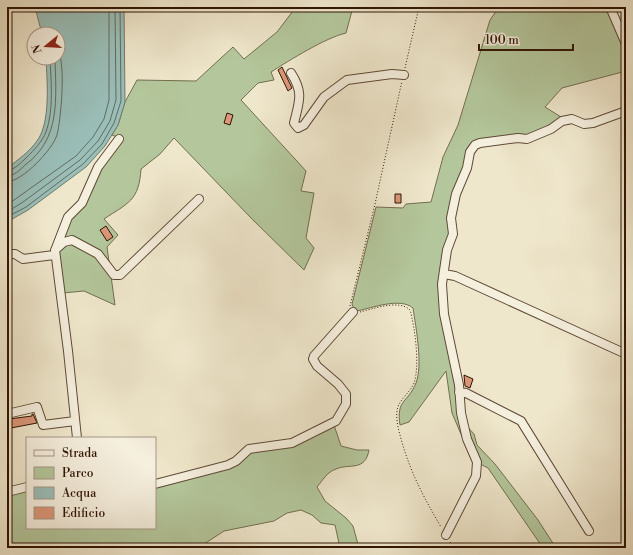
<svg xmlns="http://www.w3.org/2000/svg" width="633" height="555" viewBox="0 0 633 555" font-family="'Libre Bodoni',serif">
<rect width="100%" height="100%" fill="#efe7cc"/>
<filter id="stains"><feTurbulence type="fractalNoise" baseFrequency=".005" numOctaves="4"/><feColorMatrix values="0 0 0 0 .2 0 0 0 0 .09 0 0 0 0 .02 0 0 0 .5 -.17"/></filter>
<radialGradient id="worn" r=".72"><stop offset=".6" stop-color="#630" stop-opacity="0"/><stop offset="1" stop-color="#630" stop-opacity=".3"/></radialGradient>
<path fill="#b4c79c" stroke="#726e50" d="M296,7H353L346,33C325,38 290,60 271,72L274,80L258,83L241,100L306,171L301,191L314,193L306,238L314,248L304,270L252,219L174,138L160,154L141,169C139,201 128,203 104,219L118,235L107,247L115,305L84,291L63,293L57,257L66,214L85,194L117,137L112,135L118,125L125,102L137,80L196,81L233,47L244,59L277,32Z
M499,7H608L626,49V71L562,88L545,107L561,117C532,139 506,140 471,147L440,279L464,423L474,434L477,445L495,464L538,520L556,548H543L488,468L472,460L452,413L446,371L409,422L400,425C396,399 408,403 416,383C423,365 416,328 413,308C400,297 372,308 357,311L354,309L352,304L376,207L403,208L406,204L431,202L443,157L458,125L490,20Z
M334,425L341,446L357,450H369C365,472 350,463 336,469C327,472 323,480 317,487L325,501L346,518L353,526L359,548H340L335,525L321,523L312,515L301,510L287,513L274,521L224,531L198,548H7V494L27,489V528H155V486L218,471L245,452L292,445Z"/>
<path fill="#9abfb9" stroke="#6f7b71" d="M35,7H124L125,102L118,125L105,146L86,167L28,210L7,222V168C18,160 29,152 37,141C51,122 47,81 46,58H58V34H42Z"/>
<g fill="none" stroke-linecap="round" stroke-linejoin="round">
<path stroke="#646a5e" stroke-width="1" d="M7,171C14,170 22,162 27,157C34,150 42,142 46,132C54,110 51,81 50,58
M7,176C14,176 20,170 25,165C61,139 56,98 55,58
M7,182C23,181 52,150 57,135C61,119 66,64 58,50
M7,205L76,156L93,137L104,119L109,100V7
M7,212L23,202L80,160L98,141L110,121L116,100L115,7
M7,217L26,207L83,164L102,144L114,123L121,101L120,7"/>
</g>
<path fill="#db9779" stroke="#2f1404" d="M282,67L292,88L288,91L278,70Z
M227,113L233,115L230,125L224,123Z
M395,194H401V203H395Z
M106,226L113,237L107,241L100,230Z
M464,375L473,379L470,388L465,386Z
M32,414H33L37,423L11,428L9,419L32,416Z"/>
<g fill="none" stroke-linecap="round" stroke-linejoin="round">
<g stroke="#5f4936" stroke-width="10">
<path id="minor" d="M610,7L626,44
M291,73C304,93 299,102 294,123L298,128L304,125L324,97L347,80L392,74L404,75
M56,248L68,217L82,203L98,167L119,139
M7,254H15L23,259L54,255
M444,274L455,276L626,354
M459,392L466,393L521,421L589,531
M7,414L37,407L43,425L75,421
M77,438L68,351L55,250L64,242L72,240L98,254L114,275H120L199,199
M155,484L228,465L236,461L249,449L292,443L336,421L346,404V394L338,384L317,366L313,359L314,356L353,312
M7,492L27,487
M446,535L476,476L477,462L467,439L461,413L459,385L444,314L442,284L447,250L453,234L451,218L456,194L467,168L470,152L475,145L480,143L518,138L527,139L551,129L562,121L572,119L584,124L593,123L626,111"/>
</g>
<path stroke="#2f1404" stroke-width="1" stroke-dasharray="1 2" stroke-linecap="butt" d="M405,68L419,7
M350,306L375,204L402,81
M360,312C373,309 399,299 410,310C415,327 420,366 414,383C410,393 398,400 397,411C396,419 398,428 400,435C409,470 423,496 441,527
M450,542L454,548"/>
<use href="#minor" stroke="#f5efde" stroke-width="8"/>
</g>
<rect width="633" height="555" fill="none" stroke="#efe7cc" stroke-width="24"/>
<rect x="8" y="8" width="617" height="539" fill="none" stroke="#2f1404" stroke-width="2"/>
<rect x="12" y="12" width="609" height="531" fill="none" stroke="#2f1404"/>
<rect x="26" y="437" width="130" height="92" fill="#f5efde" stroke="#a69787"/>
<rect x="34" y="450" width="20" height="6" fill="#f5efde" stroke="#a69787"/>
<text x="62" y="457" font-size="12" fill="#2f1404">Strada</text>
<rect x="34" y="467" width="20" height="12" fill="#b4c79c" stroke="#a69787"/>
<text x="62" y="477" font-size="12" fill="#2f1404">Parco</text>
<rect x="34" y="487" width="20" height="12" fill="#9abfb9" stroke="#a69787"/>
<text x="62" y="497" font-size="12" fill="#2f1404">Acqua</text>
<rect x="34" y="507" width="20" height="12" fill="#db9779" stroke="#a69787"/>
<text x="62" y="517" font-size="12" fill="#2f1404">Edificio</text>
<g transform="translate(46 46) rotate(252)"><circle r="19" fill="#f5efde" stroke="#a69787"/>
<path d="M0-3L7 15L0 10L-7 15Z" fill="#8f2418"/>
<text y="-6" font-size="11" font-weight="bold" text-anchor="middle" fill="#2f1404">N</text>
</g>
<path d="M479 44v6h94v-6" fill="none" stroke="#2f1404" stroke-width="2"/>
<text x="485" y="44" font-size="12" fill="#2f1404" stroke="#f5efde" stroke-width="3" paint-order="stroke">100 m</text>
<rect width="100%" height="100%" filter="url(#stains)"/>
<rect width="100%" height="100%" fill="url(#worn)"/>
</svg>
